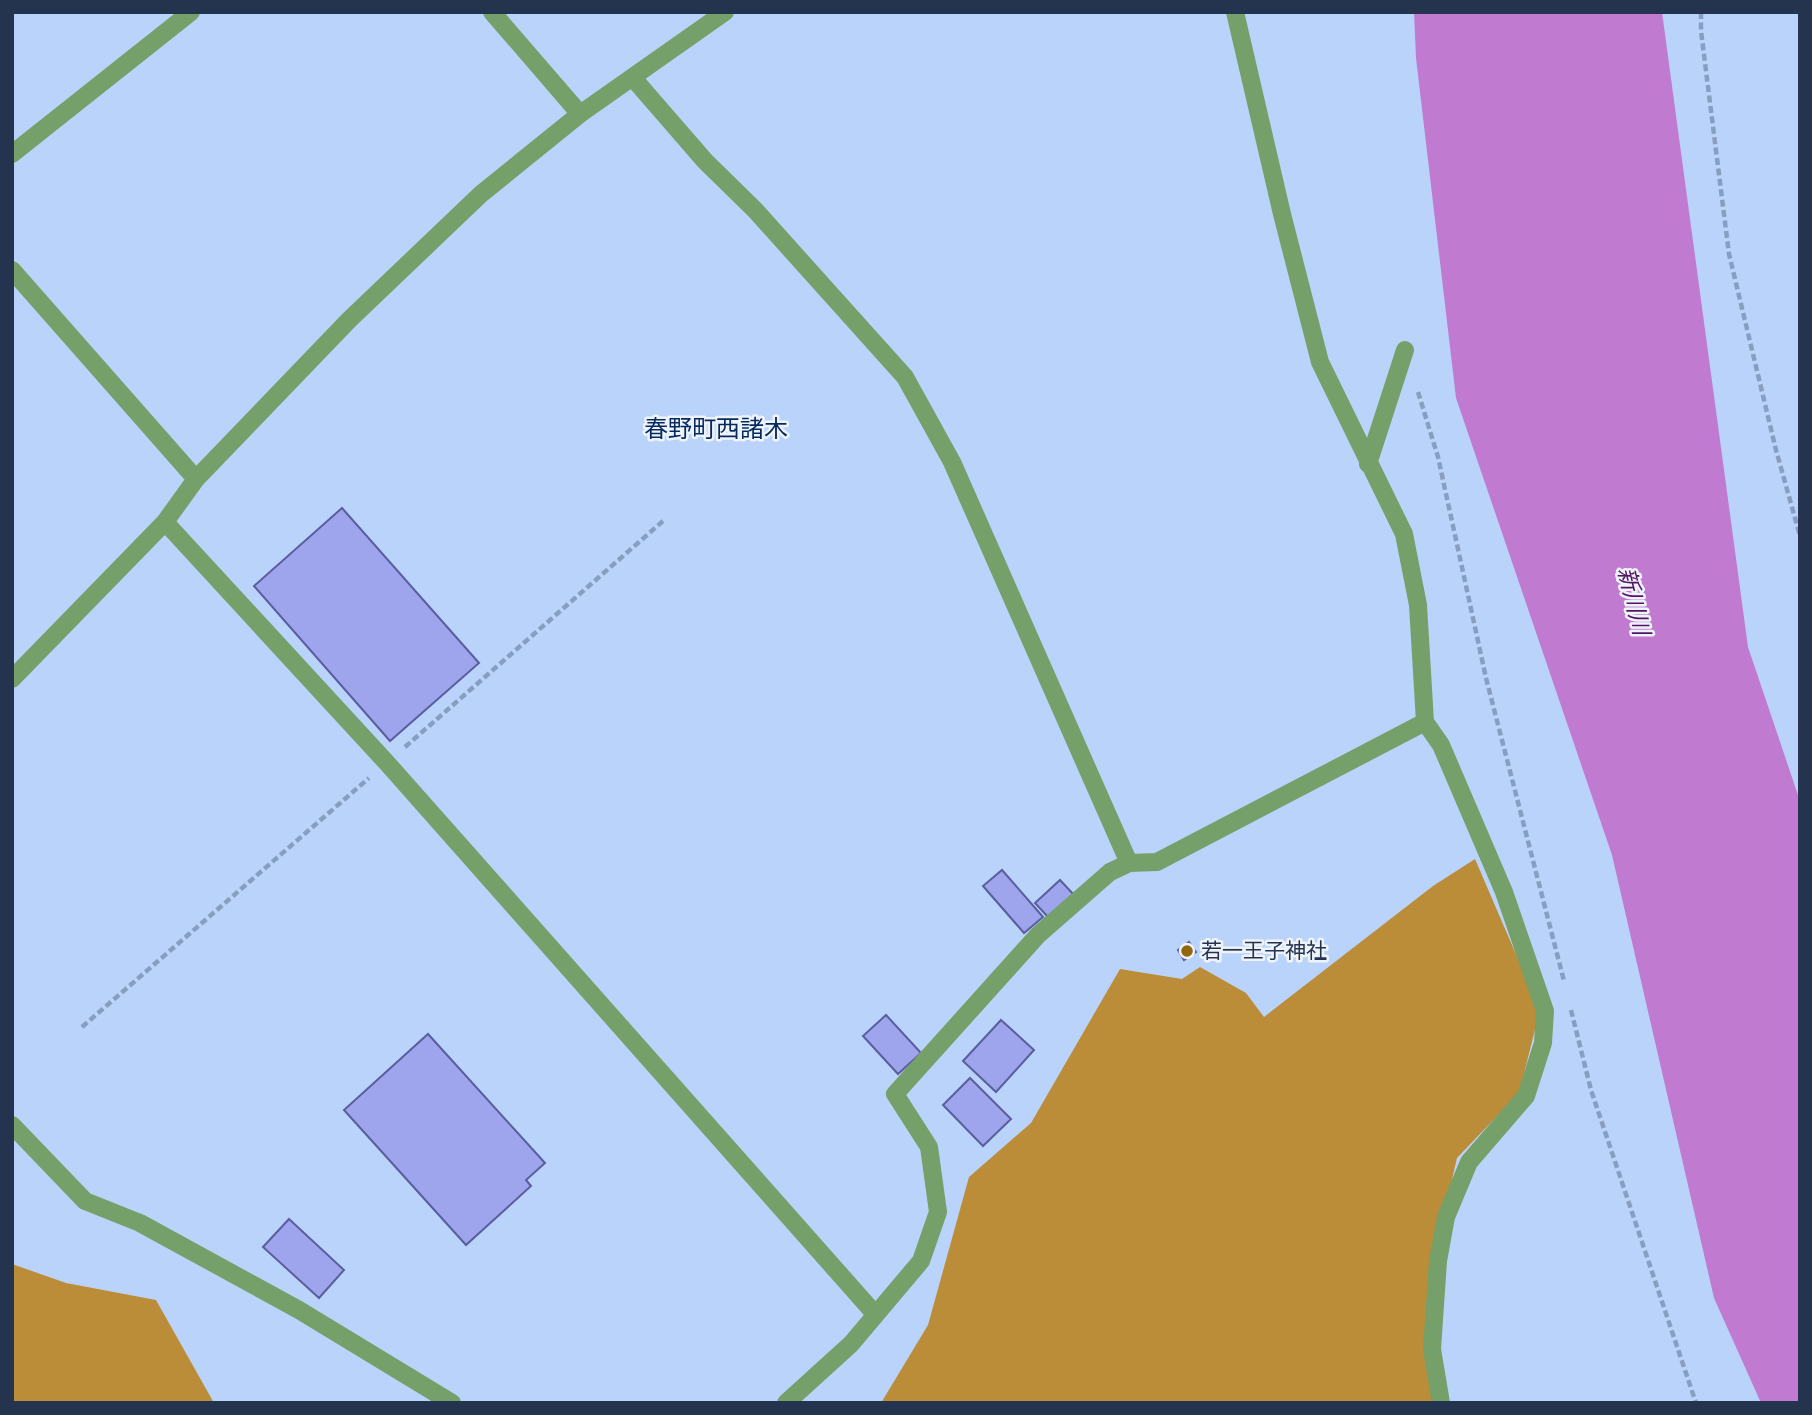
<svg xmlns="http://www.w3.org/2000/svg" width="1812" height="1415" viewBox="0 0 1812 1415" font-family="'Nunito Sans','Noto Sans JP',sans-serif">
<rect width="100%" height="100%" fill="#bad3fb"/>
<path fill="#bb8d39" d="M1475,859L1540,1010L1519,1093L1457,1158L1434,1256L1435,1403H881L928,1325L969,1177L1031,1123L1120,969L1182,979L1200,967L1246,993L1264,1017L1433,886Z
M12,1264L66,1283L156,1300L214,1403H12Z"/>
<path fill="#c07bd1" d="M1414,12H1662L1748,647L1800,801V1403H1761L1714,1298L1612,855L1456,398L1416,58Z"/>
<path fill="#9ea5ec" stroke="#595e9e" stroke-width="2" d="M342,508L479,663L390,741L254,586Z
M1002,870L1043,917L1024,933L983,886Z
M1060,880L1074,895L1049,918L1035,903Z
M1189,942L1196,952L1184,960L1178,950Z
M886,1015L921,1053L898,1074L863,1036Z
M1001,1020L1034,1050L996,1092L963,1061Z
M428,1034L545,1163L526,1180L531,1186L466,1245L344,1110Z
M970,1078L1011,1119L983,1146L943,1105Z
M289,1219L344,1270L319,1298L263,1247Z"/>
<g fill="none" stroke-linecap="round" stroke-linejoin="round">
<path stroke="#889ec1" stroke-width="4.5" stroke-dasharray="7 3.5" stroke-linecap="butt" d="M1701,12V31L1729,254L1776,450L1800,536
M1418,392L1438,457L1486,678L1564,981
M405,747L663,521
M1571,1010L1591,1090L1696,1403
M82,1027L369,778"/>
<path stroke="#75a069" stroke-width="18" d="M492,12L580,114
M1235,12L1282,214L1320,362L1404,534L1418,605L1425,722L1441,745L1504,892L1545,1011L1543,1043L1526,1096L1469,1162L1446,1217L1438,1261L1432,1349L1441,1403
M633,78L705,161L755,210L905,377L952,462L1129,863
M12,154L191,12
M12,270L196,479
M1368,464L1405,350
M165,522L387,763L875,1314
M12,679L165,522L196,479L349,320L481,194L580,114L725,12
M12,1125L85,1201L140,1223L299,1310L452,1403
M786,1403L851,1344L921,1261L938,1212L929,1147L895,1094L1038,935L1110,872L1129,863L1157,862L1425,722"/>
</g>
<circle fill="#90660e" stroke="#eef3f9" stroke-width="2.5" cx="1187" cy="951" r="7"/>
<g text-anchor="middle" stroke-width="5" stroke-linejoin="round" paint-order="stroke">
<g font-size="21" fill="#24344e" stroke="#eef3f9" text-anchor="start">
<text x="1201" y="958">若一王子神社</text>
</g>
<g font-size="23" font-style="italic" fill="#531262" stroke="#eef3f9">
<text transform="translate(1634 601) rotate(76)" y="8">新川川</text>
</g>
<g font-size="24" fill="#06295e" stroke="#eef3f9">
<text x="716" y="437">春野町西諸木</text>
</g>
</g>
<rect width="1812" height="1415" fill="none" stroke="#24344e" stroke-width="28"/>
</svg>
